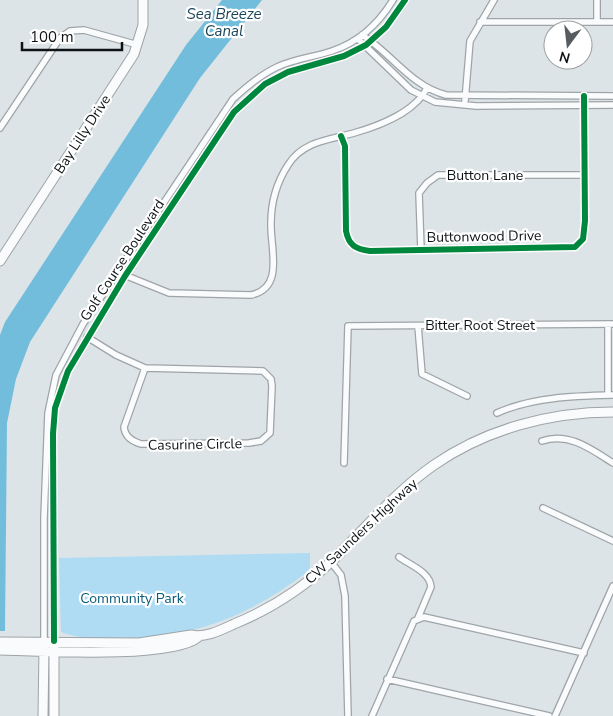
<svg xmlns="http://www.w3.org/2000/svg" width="613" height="716" viewBox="0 0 613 716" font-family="'Nunito Sans',sans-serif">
<rect width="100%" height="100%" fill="#dce4e8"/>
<path fill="#afdcf2" d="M310,553V570C250,616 193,639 117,639C98,639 79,639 61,632L59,558Z"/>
<path fill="#72bddc" d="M222,0H262L200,78L30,342L16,379L7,423L5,631H0V335L5,322L186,45Z"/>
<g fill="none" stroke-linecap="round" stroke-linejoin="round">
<g stroke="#9ea4a7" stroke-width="8">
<path id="street" d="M480,22H613
M597,22V0
M362,35C391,53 412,87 446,95L613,96
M358,39L411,90L435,102L476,106L613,105
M465,101L470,41L494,0
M0,128L60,38L70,31L84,30L138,45
M341,136L345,146L346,231C349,246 356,249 370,251L575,247L583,239L585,221L584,96
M421,250L419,193L427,183L438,175H585
M117,272L169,293L251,295C285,288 270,248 271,223C271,203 277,182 288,165C303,141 329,140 354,133C379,126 415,112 427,88
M418,326L422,374L467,396
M87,337L116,355L145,368L263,371L271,379L272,386L270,433L261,441L249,443L141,444C132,441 125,437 124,427L145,368
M608,395V324
M497,413C532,397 575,396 613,395
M542,441C569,432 591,449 613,463
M344,463L348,326L613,324
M543,508L613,541
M399,557C410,565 430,572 431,587L418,618
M331,562L341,575L345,596L348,716
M44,641V518L48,413L56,375L83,324L233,99C246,87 260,75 277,67C294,59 314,57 332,51C359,42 379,23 393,0
M54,641L53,434L55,408L68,371L125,276L234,112L265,84L288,72L344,56L366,45L386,27L405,0
M387,679L549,716
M372,716L414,621L424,617L584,653
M555,716L613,586"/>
</g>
<g stroke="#9ea4a7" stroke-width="11">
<path id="secondary" d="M0,261L134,54L143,25V0
M0,642L139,643L191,635C206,638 221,630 234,624C271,609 303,588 332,561C366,528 395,492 434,465C486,429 550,412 613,412
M0,650C38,651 173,659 198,637
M43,716L44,646
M54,716V647"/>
</g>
<use href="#street" stroke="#fafbfc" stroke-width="5.5"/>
<use href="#secondary" stroke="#fafbfc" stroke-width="9"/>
<g stroke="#fff" stroke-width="9">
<path id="cycleway" d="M341,136L345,146L346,231C349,246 356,249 370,251L575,247L583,239L585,221L584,96
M54,641L53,434L55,408L68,371L125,276L234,112L265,84L288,72L344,56L366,45L386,27L405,0"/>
</g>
<use href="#cycleway" stroke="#00873e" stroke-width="6"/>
</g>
<g text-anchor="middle" stroke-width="4.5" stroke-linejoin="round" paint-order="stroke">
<g font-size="14" fill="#0e1316" stroke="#fff">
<text transform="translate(82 134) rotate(-57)" y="5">Bay Lilly Drive</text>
<text x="485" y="180">Button Lane</text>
<text transform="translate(484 236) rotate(-1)" y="5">Buttonwood Drive</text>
<text transform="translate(122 260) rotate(-57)" y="5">Golf Course Boulevard</text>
<text x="480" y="330">Bitter Root Street</text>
<text transform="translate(195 444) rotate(-1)" y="5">Casurine Circle</text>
<text transform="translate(361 531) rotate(-43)" y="5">CW Saunders Highway</text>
</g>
<g font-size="14" fill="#095d7b" stroke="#fff">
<text x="132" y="603">Community Park</text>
</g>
<g font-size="15" font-style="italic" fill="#194557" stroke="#fff">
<text x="224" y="19">Sea Breeze<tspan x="224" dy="17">Canal</tspan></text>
</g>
</g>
<g transform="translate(568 45) rotate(195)"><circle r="24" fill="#ffffff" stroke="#9fa1a2"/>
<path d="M0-4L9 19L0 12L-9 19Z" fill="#565c60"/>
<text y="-8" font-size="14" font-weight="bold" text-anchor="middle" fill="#0e1316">N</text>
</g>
<path d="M22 42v8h100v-8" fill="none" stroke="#0e1316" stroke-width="2.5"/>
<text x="30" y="42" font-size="15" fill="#0e1316" stroke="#ffffff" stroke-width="4" paint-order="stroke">100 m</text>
</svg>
